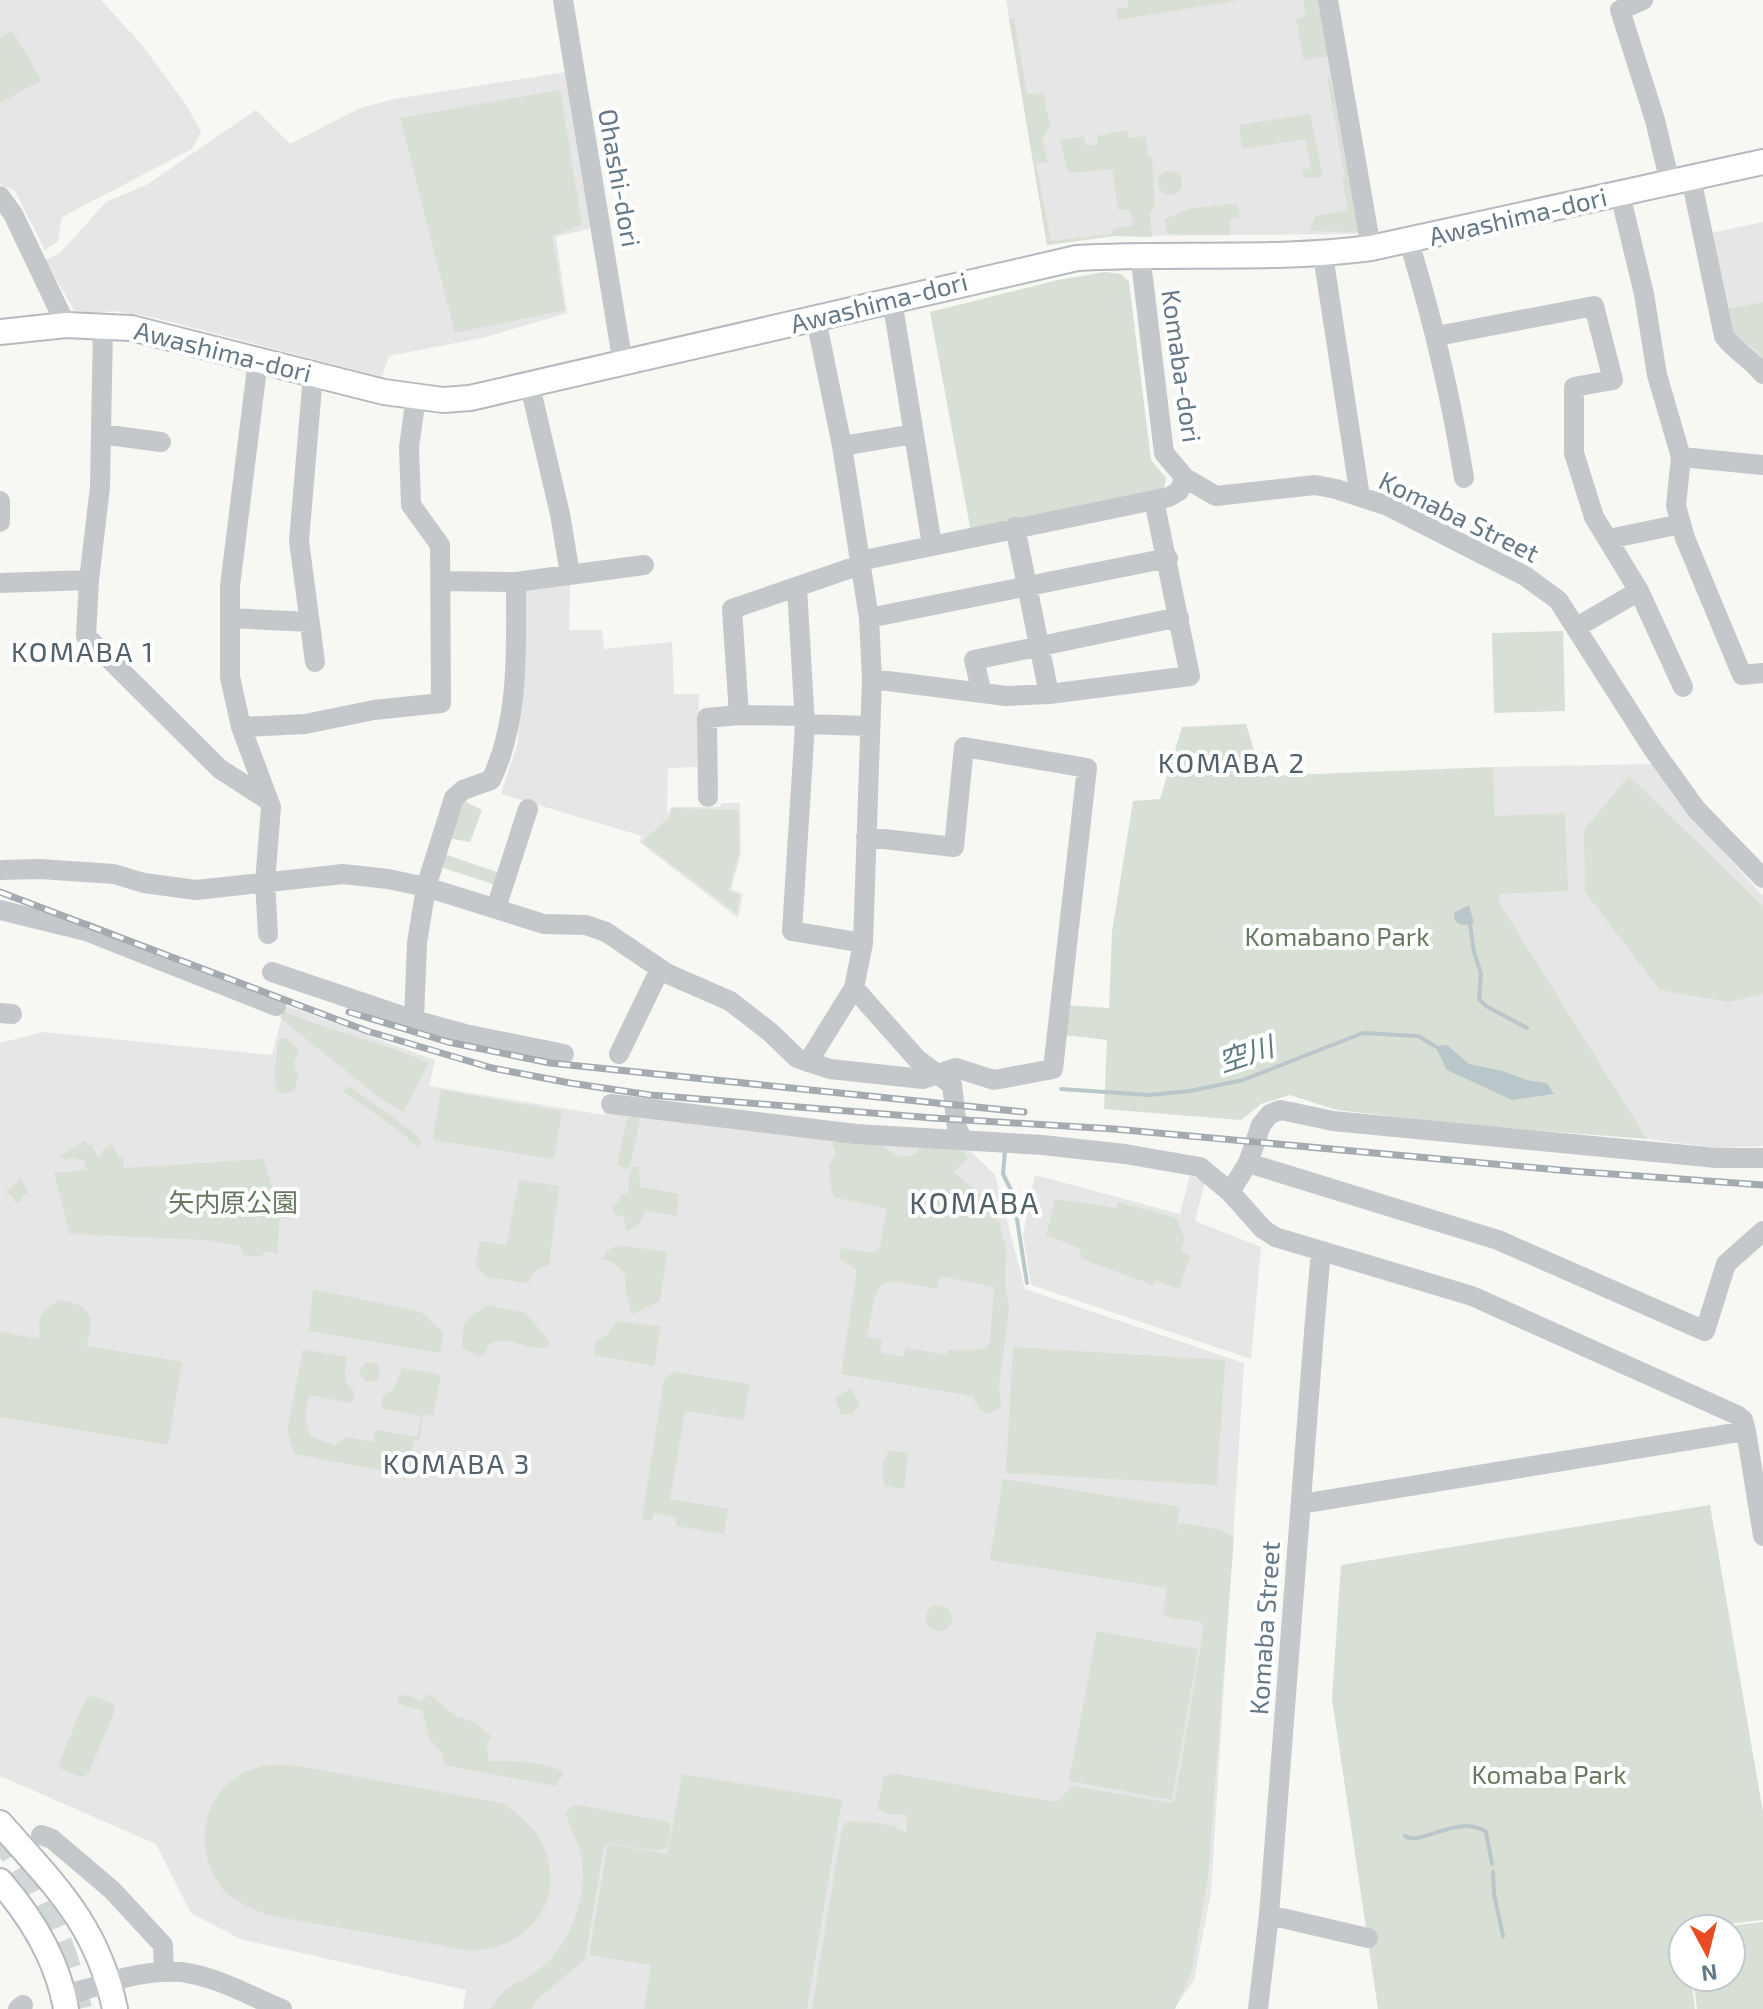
<svg xmlns="http://www.w3.org/2000/svg" width="1763" height="2009" viewBox="0 0 1763 2009" font-family="'Exo 2','Noto Sans JP',sans-serif">
<rect width="100%" height="100%" fill="#f7f7f4"/>
<path fill="#e5e6e5" d="M0,0H101L142,45L187,106L201,132L192,149L62,217L58,241L45,250L15,191L0,184Z
M1006,0H1319L1361,234L1114,236L1047,245Z
M566,72L592,228L556,237L567,313L486,337L389,356L382,377L156,318L114,311L77,315L45,260L60,253L106,202L148,184L256,110L290,144L360,108L395,99Z
M1763,222V365L1728,337L1706,234Z
M570,585L569,630H602L604,649L672,642L674,694H699L697,767L668,768L667,814L671,807H719L722,803H740L741,853L731,889L743,894L738,918L639,842L642,836L501,794L518,742L524,590Z
M1653,764L1675,798L1763,896V1146L1718,1148L1647,1139L1499,902L1493,767Z
M285,1005L435,1060L429,1086L604,1115L607,1098L953,1134L995,1175L1025,1289L1244,1363L1211,1892L1194,1980L1174,2009H463L466,1990L240,1939L191,1913L156,1844L0,1776V1043L43,1032L272,1055Z
M1035,1175L1180,1214L1190,1175L1205,1182L1195,1221L1261,1247L1251,1359L1031,1285L1023,1235Z"/>
<path fill="#d8dfd5" fill-rule="evenodd" d="M1128,0H1240L1118,20L1116,9L1128,7Z
M1303,0H1319L1329,56L1304,60L1296,19L1306,16Z
M1014,18L1027,94L1043,93L1050,125L1042,139L1048,162L1036,164L1051,241L1113,234V229L1133,226L1130,209L1118,210L1113,169L1068,173L1060,139L1084,137L1085,145H1098L1097,136L1127,130L1128,138L1145,136L1148,156L1152,157L1155,207L1150,213L1152,237L1114,236L1047,245L1009,19Z
M12,31L42,80L0,103V37Z
M1327,76H1330L1358,232L1310,231L1315,216L1348,210L1342,179L1345,177Z
M560,90L582,225L552,236L565,310L455,333L400,118Z
M1310,114L1323,177L1305,178L1302,170L1311,168L1306,139L1242,149L1239,125Z
M1158 183a12 12 0 1 1 24 0a12 12 0 1 1-24 0Z
M1232,204H1237L1240,218L1230,219V235L1167,234L1164,219L1193,208Z
M1105,272L1121,274L1129,282L1151,460L1166,478L1164,490L971,532L930,312L1058,280Z
M1763,302V358L1756,350L1731,335L1726,309Z
M1563,631L1565,711L1494,713L1492,633Z
M1246,724L1262,776L1493,767L1495,816L1565,813L1568,891L1499,894V902L1647,1139L1460,1124L1337,1110L1290,1095L1261,1104L1241,1120L1104,1109L1107,1040L1065,1035L1067,1005L1109,1008L1112,932L1133,801L1160,799L1182,727Z
M1629,776L1763,906V994L1729,1002L1660,990L1585,892L1584,830Z
M461,799L482,810L470,842L448,838Z
M672,808L738,810L739,851L729,891L740,895L736,913L642,842L670,817Z
M444,854L500,873L496,885L440,867Z
M283,1011C330,1032 383,1042 429,1063L403,1112L376,1095L280,1018Z
M286,1038L299,1050L294,1063L298,1077L295,1089C289,1094 283,1095 276,1090C275,1076 275,1052 280,1039Z
M349,1086L414,1133L422,1141L417,1147L401,1132L343,1091Z
M441,1090L562,1111L554,1159L433,1140Z
M633,1115L640,1119L630,1166L624,1169L617,1164L627,1120Z
M85,1140L86,1145H91L97,1156L101,1157L102,1151L111,1144L120,1159L123,1156V1168L263,1159L276,1199L290,1206L279,1222L278,1254L266,1251L260,1257L244,1255L239,1246L208,1240L70,1234L54,1173L89,1170L84,1165L85,1161L71,1158L64,1160L57,1153L62,1155Z
M842,1140L860,1145C886,1133 890,1169 918,1152L920,1147H961L968,1158L953,1172L990,1202L999,1222L1006,1250L1005,1284L1009,1308L999,1385L1001,1408L989,1414L979,1409L973,1396L841,1374L857,1270L839,1258L840,1248L872,1253L880,1247L887,1209L834,1197C829,1185 832,1178 828,1165L836,1155L832,1143ZM940,1276L994,1287L990,1343L985,1349L948,1350L947,1355L906,1348L903,1357L880,1352L882,1340L867,1337C879,1274 873,1276 937,1289Z
M633,1167H639L640,1187L679,1194L676,1216L645,1210C643,1220 637,1228 626,1231L624,1217L615,1214L611,1207L619,1202L620,1195L628,1193L629,1177Z
M21,1178L28,1194H24L20,1202L15,1203L14,1198L6,1192Z
M519,1180L559,1186L549,1265L535,1271L528,1283L486,1277L475,1264L480,1241L506,1245Z
M1055,1199L1116,1208L1118,1202L1176,1218L1185,1239L1181,1252L1190,1256L1179,1289L1155,1280L1153,1285L1082,1259L1079,1248L1046,1235Z
M618,1245L667,1252L660,1301L632,1314L625,1290L626,1275L614,1263L601,1259L608,1250Z
M313,1289L421,1312L444,1333L440,1353L309,1331Z
M61,1300C91,1304 96,1320 86,1346L182,1362L168,1445L0,1417V1332L41,1339C35,1319 43,1307 61,1300Z
M486,1305L525,1313L549,1341V1346C529,1354 507,1332 488,1345L485,1355L476,1356L471,1352L462,1349L464,1323Z
M618,1321L661,1327L654,1366L594,1355L596,1341L607,1335Z
M1013,1347L1225,1360L1217,1485L1006,1473Z
M303,1349L347,1357C345,1371 341,1382 354,1392L352,1403L309,1395L305,1417L310,1436L335,1446L345,1437L373,1442L376,1430L417,1437L421,1416L381,1408L383,1396L394,1389L402,1368L441,1375L433,1416L423,1414L419,1441L414,1440L412,1451L426,1454L421,1478L295,1454L287,1432Z
M360 1372a10 10 0 1 1 20 0a10 10 0 1 1-20 0Z
M674,1372L749,1384L744,1420L685,1411L670,1499L728,1509L724,1534L676,1526L677,1517L653,1513L652,1521L642,1519L664,1379Z
M851,1388L860,1404L852,1414L841,1415L835,1398Z
M890,1450L908,1453L904,1489L884,1486L883,1463Z
M1003,1479L1180,1507L1174,1545L1178,1525L1183,1523L1220,1530L1234,1537L1208,1876L1192,1971L1175,2009H812L841,1833L845,1823C859,1818 896,1824 906,1833L908,1815L889,1814L877,1809L884,1776L891,1773L1049,1801H1058L1071,1787L1067,1785L1170,1803L1175,1800L1204,1626L1201,1622L1166,1617L1163,1613L1167,1588L990,1560Z
M1710,1505L1763,1812V1920L1683,1929V1977H1691L1695,2009H1378L1332,1699L1341,1565Z
M926 1618a13 13 0 1 1 26 0a13 13 0 1 1-26 0Z
M1097,1631L1198,1649L1172,1800L1069,1781Z
M430,1694L455,1716L474,1722L491,1736L487,1742L488,1761C507,1761 550,1761 564,1773L556,1786L444,1765L443,1755L429,1738L423,1711L397,1703L399,1696L406,1695L421,1701Z
M93,1696L114,1704L115,1710L88,1774L82,1777L61,1769L59,1763L86,1698Z
M268,1765H292L501,1803C581,1847 560,1950 467,1950L267,1915C252,1908 235,1902 224,1890C192,1853 200,1796 244,1773C251,1769 260,1767 268,1765Z
M682,1774L842,1800L807,2009H644L651,1965L589,1955L608,1844L668,1854Z
M578,1805L668,1822L671,1832L668,1846L659,1851L607,1843L604,1846L585,1959L534,2002L532,2009H490C508,1980 519,1986 542,1967C572,1943 589,1892 581,1855C578,1840 570,1828 566,1814L571,1807Z
M1763,1922V2009H1697L1693,1977H1731V1929H1704Z"/>
<path fill="#bac7ca" d="M1469,905L1474,923C1465,925 1460,927 1454,919L1455,912Z
M1447,1045L1469,1064L1503,1071L1526,1080L1547,1083L1554,1094L1512,1100L1447,1070L1435,1046Z"/>
<g fill="none" stroke-linecap="round" stroke-linejoin="round">
<path stroke="#bac7ca" stroke-width="4" d="M1470,924L1474,952L1481,974L1479,999L1486,1006L1527,1028
M1061,1089L1149,1095L1190,1091L1243,1080L1363,1033L1418,1036L1435,1046
M1005,1150L1003,1174L1013,1194L1027,1283
M1405,1836C1421,1847 1458,1813 1486,1832L1492,1864
M1493,1872L1494,1894L1503,1936"/>
<path stroke="#d2d7d8" stroke-width="28" stroke-dasharray="28 14" stroke-linecap="butt" d="M0,1831C34,1885 65,1946 78,2009"/>
<g stroke="#b5babe" stroke-width="28">
<path id="major" d="M0,332L66,325L131,328L384,392L443,400L470,398L1077,258C1175,252 1274,261 1371,248L1763,162
M0,1823C55,1886 97,1924 115,2009
M0,1881C32,1918 58,1961 66,2009"/>
</g>
<path stroke="#c4c8cb" stroke-width="20" d="M563,0L623,364
M1328,0L1371,248
M1643,0L1620,10L1655,120L1670,183
M1691,178L1724,336C1735,351 1751,359 1763,374
M1620,194L1644,294L1657,375L1681,457L1676,506L1685,538L1742,675L1763,673
M0,196L13,214L66,325
M1409,242C1433,320 1451,397 1464,478
M1140,254L1164,453L1185,478L1216,496L1315,485L1336,489L1388,506L1525,576L1558,600L1653,749L1696,809L1763,878
M1323,255L1360,497
M892,300L932,545
M103,325L100,487L89,580L86,636L220,769L268,800
M1437,336L1594,306L1613,380L1574,387V453L1594,517L1639,591L1683,687
M258,360L230,586V677L241,727L271,807L265,883L268,934
M313,375L299,541L315,662
M530,386L560,514L570,574
M101,434L161,442
M842,446L914,434
M1681,457L1763,465
M0,501V522
M1015,527L1049,694
M1609,539L1681,524
M441,581L516,582L644,565
M0,583L89,580
M797,588L805,724L792,931L863,943
M231,618L309,622
M869,618L1168,558
M1577,627L1639,591
M872,679L1006,696L1049,694L1190,676L1154,500
M982,693L974,660L1179,617
M805,716L739,715L732,609L860,565L869,559L1169,497L1179,491L1185,478
M805,724L869,726
M241,727L305,724L374,710L441,703L440,545L411,505L409,447L416,397
M708,797L707,718L739,715
M0,870L40,869L114,874L144,883L196,890L343,874L388,879L426,887L544,924L586,925L606,932L668,974L730,1001L770,1032L797,1058L830,1069L923,1079L956,1068L994,1080L1053,1069L1087,768L964,747L954,847L866,837
M496,908L528,809
M0,910L86,931L276,1006
M272,972L414,1020L465,1034L564,1054
M854,988L917,1059L952,1085L957,1128L962,1139
M0,1013L12,1014
M414,1020L417,943L426,887L454,798L463,790L491,780C520,720 516,647 516,582
M619,1054L660,969
M808,1062L854,988L863,943L872,679L869,618L842,446L816,319
M611,1104L856,1134L1042,1145L1125,1154L1200,1167L1230,1192L1263,1229L1275,1237L1472,1296L1737,1415L1743,1420L1746,1431L1763,1536
M1248,1163L1498,1240L1705,1331L1726,1264L1763,1231
M1230,1192L1248,1163L1261,1125L1270,1114L1281,1110L1333,1121L1717,1158H1763
M1301,1504L1746,1431
M41,1835L52,1839L112,1890L163,1945L164,1972
M1269,1915L1368,1938
M64,1997C102,1984 141,1969 181,1972C215,1976 250,1996 282,2009
M18,2009L23,2005
M1258,2009L1269,1915L1314,1332L1320,1262L1323,1251"/>
<use href="#major" stroke="#fff" stroke-width="24"/>
<g stroke="#a4abb0" stroke-width="7">
<path id="rail" d="M0,892L367,1031L492,1068L570,1083L650,1095L933,1118L1114,1129L1570,1171L1763,1185
M349,1012L448,1042L550,1063L1024,1112"/>
</g>
<use href="#rail" stroke="#fff" stroke-width="4" stroke-dasharray="12" stroke-linecap="butt"/>
</g>
<g text-anchor="middle" stroke-width="8" stroke-linejoin="round" paint-order="stroke">
<g font-size="26" fill="#657886" stroke="#fff">
<text transform="translate(619 178) rotate(80)" y="9">Ohashi-dori</text>
<text transform="translate(1518 217) rotate(-13)" y="9">Awashima-dori</text>
<text transform="translate(879 303) rotate(-14)" y="9">Awashima-dori</text>
<text transform="translate(223 352) rotate(14)" y="9">Awashima-dori</text>
<text transform="translate(1181 366) rotate(82)" y="9">Komaba-dori</text>
<text transform="translate(1459 517) rotate(26)" y="9">Komaba Street</text>
<text transform="translate(1265 1628) rotate(-86)" y="9">Komaba Street</text>
</g>
<g font-size="26" fill="#667860" stroke="#fff">
<text x="1337" y="946">Komabano Park</text>
<text x="233" y="1212">矢内原公園</text>
<text x="1549" y="1784">Komaba Park</text>
</g>
<g font-size="28" letter-spacing="2" fill="#53616b" stroke="#fff">
<text x="83" y="662">KOMABA 1</text>
<text x="1232" y="773">KOMABA 2</text>
<text x="457" y="1474">KOMABA 3</text>
</g>
<g font-size="28" font-style="italic" fill="#617a82" stroke="#fff">
<text transform="translate(1246 1054) rotate(-18)" y="10">空川</text>
</g>
<g font-size="30" letter-spacing="2" fill="#53616b" stroke="#fff">
<text x="975" y="1214">KOMABA</text>
</g>
</g>
<g transform="translate(1707 1953) rotate(173)"><circle r="38" fill="#ffffff" stroke="#c1c9cf" stroke-width="2"/>
<path d="M0-6L14 30L0 20L-14 30Z" fill="#e84c23"/>
<text y="-12" font-size="22" font-weight="bold" text-anchor="middle" fill="#657886">N</text>
</g>
</svg>
